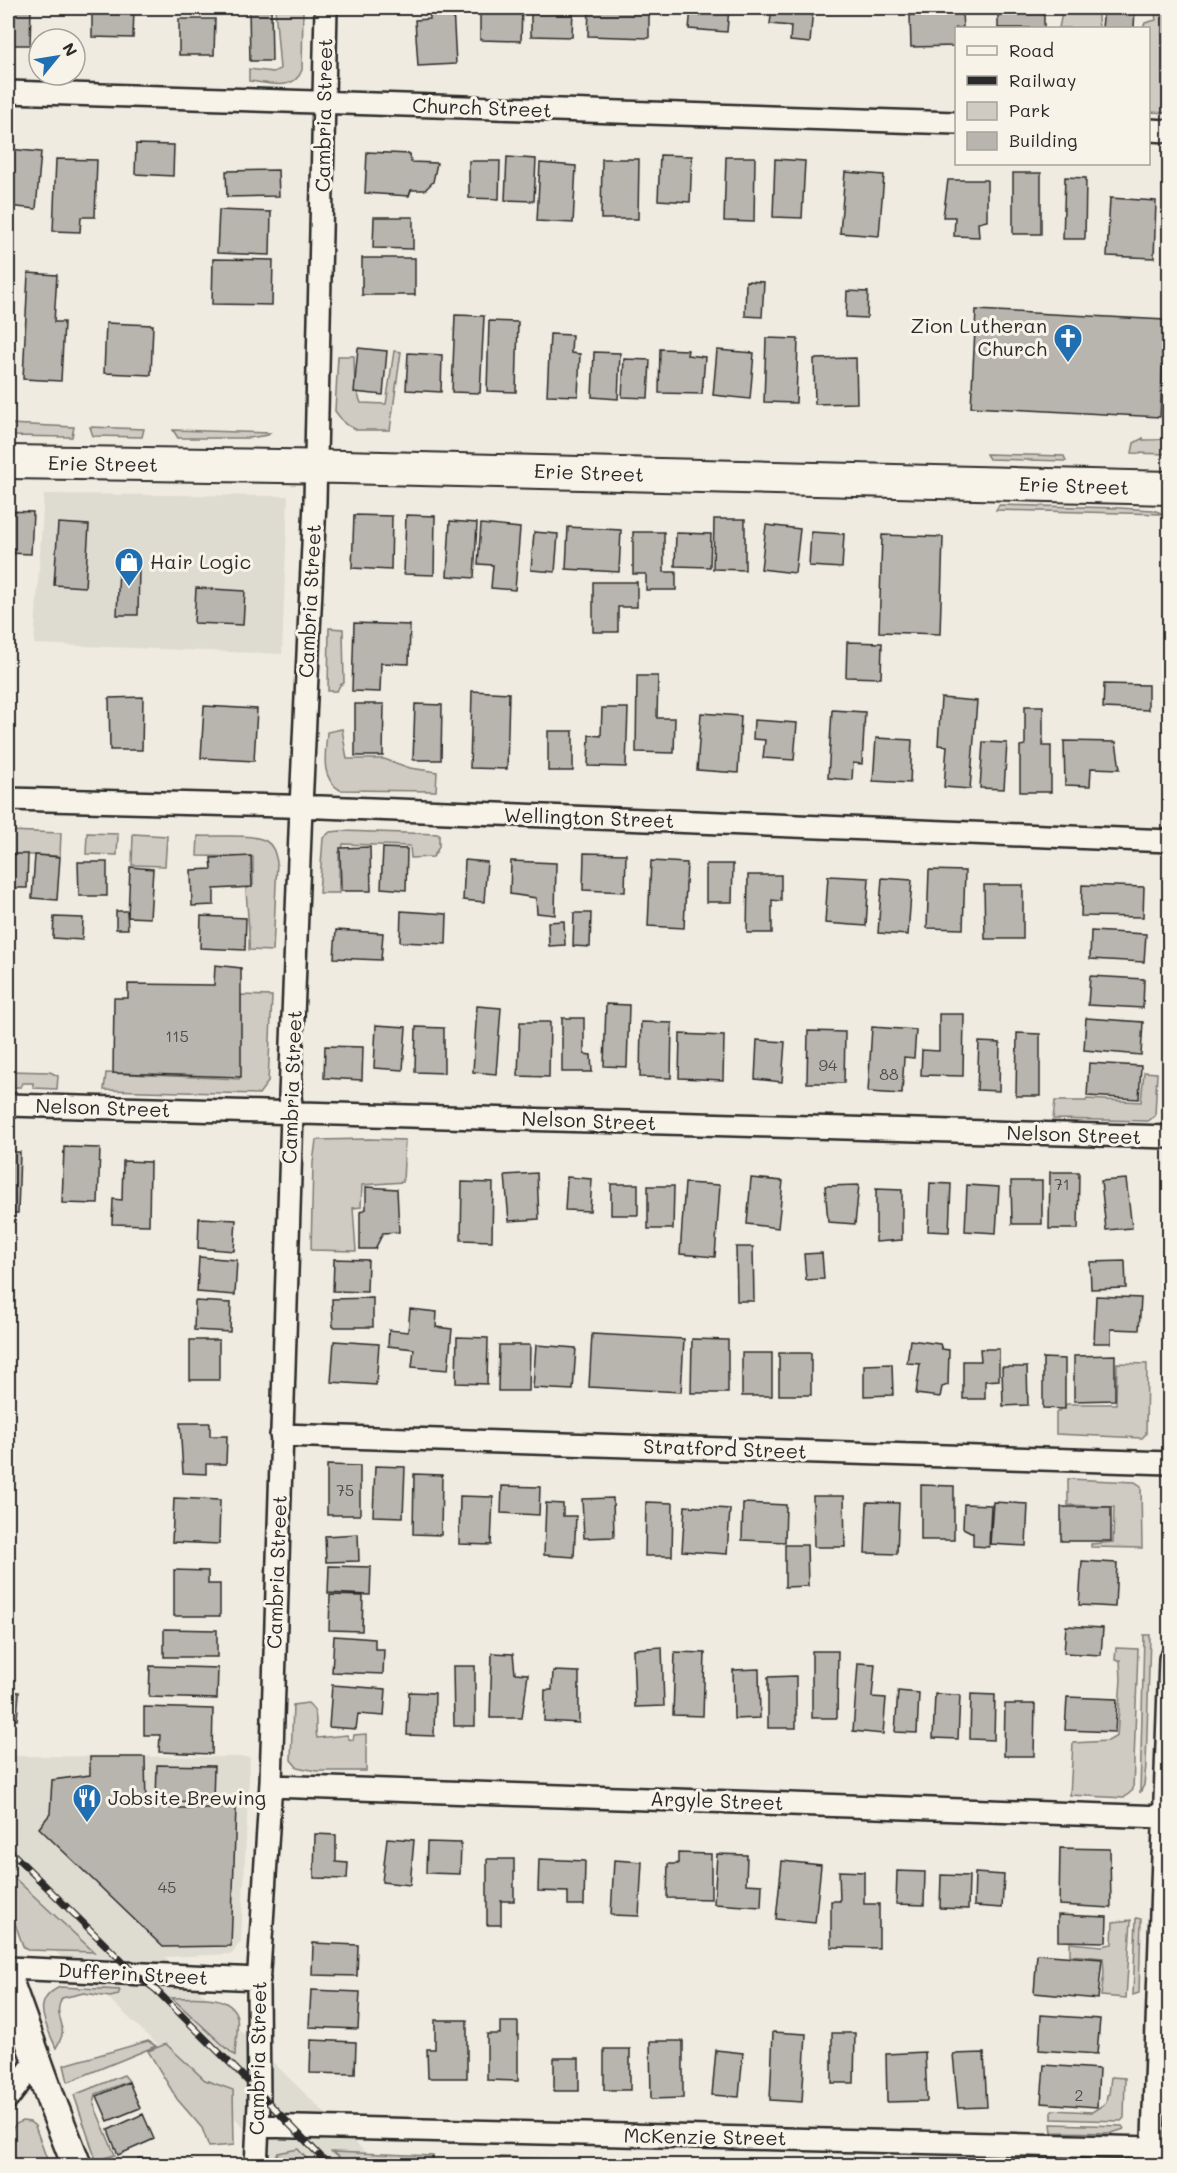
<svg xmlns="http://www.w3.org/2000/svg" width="1177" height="2173" viewBox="0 0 1177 2173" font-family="Mali,sans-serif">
<rect width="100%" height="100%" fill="#efebe0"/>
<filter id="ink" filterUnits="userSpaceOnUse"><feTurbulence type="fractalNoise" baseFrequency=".0167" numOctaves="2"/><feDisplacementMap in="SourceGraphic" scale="12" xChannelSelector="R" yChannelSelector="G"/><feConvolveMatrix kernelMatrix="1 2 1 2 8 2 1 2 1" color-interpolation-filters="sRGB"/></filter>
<g filter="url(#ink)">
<path fill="#dedbd1" d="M44,494L288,496L282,654L34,644Z
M8,1756L250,1757L241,1941L232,1954L165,1957L378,2165H277L233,2116L106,1996L8,1910Z"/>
<path fill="#cfcbc2" stroke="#7d7b76" stroke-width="1.5" d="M275,8H303L302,70C294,92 269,83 249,81V69L273,72L280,69Z
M1063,8H1097L1099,28H1059Z
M1154,8H1169V113L1149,112L1148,28H1143L1145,23L1156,20Z
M394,351L401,352L390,430H357L345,424L335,411L338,356H354L355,392H357L361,403L386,404Z
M1166,361H1169V454L1132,453L1134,443L1143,438V440C1149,440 1166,440 1169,438V429L1165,421Z
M8,424L74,427L72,437L8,436Z
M90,427L144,429L142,437L93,436Z
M173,430L270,433L268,435L249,438H178Z
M986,454L1064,456L1066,461L989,459Z
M999,505L1119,508L1153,510L1164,514L996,510Z
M329,628L343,629L344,683L340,685L337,691H328Z
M342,729L347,759H384L410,768L437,772L436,791L340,790C319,777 326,753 327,732Z
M8,831L61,833L60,856L8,854Z
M341,831L439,834V847L433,857L411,858L410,846L343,844L342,851L339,852V893H319L323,838L330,832Z
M87,833L118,834L117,855L86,854Z
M133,834L167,836L165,866L132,865Z
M198,836C214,837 253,833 266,841C274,846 275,854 277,862L273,951L249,950C250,929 247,910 246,889L253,885V857L197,856Z
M241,995L272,996L268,1082L259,1094L104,1090L106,1073L239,1079Z
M8,1071L50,1072L58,1076L57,1089L33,1088V1083H22L21,1087H8Z
M1144,1072L1157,1073L1155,1116L1148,1121L1053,1119L1055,1101H1086L1087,1099L1141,1102Z
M369,1139L405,1140L403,1182L362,1185L361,1207L353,1208L356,1251L311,1250L313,1163L316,1140Z
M1117,1363L1147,1364L1146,1434L1142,1438L1056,1434V1413L1067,1404H1116Z
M1068,1479L1135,1482L1141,1486L1142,1548L1091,1547V1544L1113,1542L1114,1507L1068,1505Z
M1144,1635H1150L1146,1765L1144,1785L1140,1793Z
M1116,1648L1138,1649L1133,1790L1124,1798L1070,1795L1073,1743L1108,1741L1117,1736L1121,1679L1120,1660H1115Z
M308,1703C320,1713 314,1724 317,1738L347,1735L349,1739L353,1740L354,1735L366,1734V1771H316L297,1767L291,1760L293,1705Z
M8,1872L94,1952L27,1950L23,1946L8,1904Z
M1136,1918L1141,1919L1139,1993L1133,1995Z
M1131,1920L1126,1998L1101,1996L1104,1973L1103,1958L1070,1955V1943L1102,1946L1112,1944L1113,1922Z
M60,1987L120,1990L118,1995L110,1997L84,1993L62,1998C53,2016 65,2020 62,2034C62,2038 58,2044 56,2048C47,2026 29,2001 60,1987Z
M172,1998C192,1998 230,1992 237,2017C239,2026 235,2046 235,2056Z
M148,2041L156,2046L68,2082L64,2065Z
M166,2044L205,2080L233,2090L234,2145L209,2147L202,2128L177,2099L148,2051Z
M124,2075L129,2081L96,2094L94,2105L115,2155L96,2160L74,2095Z
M1111,2077L1125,2078L1124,2118L1121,2121L1052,2119V2110L1092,2112L1106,2103L1107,2095L1109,2094Z
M22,2121L30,2122L35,2126L49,2165H8V2134L16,2124Z
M1051,2124L1122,2126L1124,2129L1112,2133L1052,2132Z
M298,2149L312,2165H270L278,2153Z
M332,2152L433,2156L432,2165H343L337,2159L340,2158Z
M500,2157L663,2163V2165H497Z"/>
<path fill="#b8b5ae" stroke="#2b2b2b" stroke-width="1.5" d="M8,8H31L30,45H8Z
M92,8H134L133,38L92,37Z
M249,8H271L272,61H250Z
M429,8H453L456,64L418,66L415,20L430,19Z
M480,8H522L521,41L480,40Z
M531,8H573L572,37L531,36Z
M589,8H649V38L588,36Z
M691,8H729L727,32L689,29Z
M772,8H813L810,43L790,41L791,26L770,24Z
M998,8H1044V28H998Z
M1104,8H1135L1134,28H1102Z
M962,13L963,28H956V46L911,47L910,15Z
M179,19H215L214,55H179Z
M136,144L174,145L173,176L135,174Z
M8,149L41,152L36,209L8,206Z
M367,152L410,154L411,162L437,163L433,182L425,190H411L409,196L365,193Z
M660,155L692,156L690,202L658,200Z
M507,157L536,159L534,201L505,200Z
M726,157H755L754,222L724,221Z
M56,159L97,160L95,217H81L80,232L53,231Z
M602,159H639L638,219H601Z
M775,159L805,161L802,218L773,217Z
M469,161H500L499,199L469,198Z
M540,163L576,166L573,223L537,221Z
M278,170L279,196L227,197L226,171Z
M845,172L884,175L879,236L840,233Z
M1013,173H1041V234H1013Z
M1065,177L1086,178L1085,239H1063Z
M948,180H987V221L978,223L979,237L954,236L955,217H943Z
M1110,198L1156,201L1154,258L1107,256Z
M219,210L271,212L270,255L217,253Z
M374,217H413V249L373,248Z
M362,258H415V295H362Z
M213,259L273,260L272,305L212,304Z
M28,273L57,275L54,322H64L61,381L23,379Z
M746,281L764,282L762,317L745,316Z
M847,291L868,292L867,318L846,317Z
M976,310L1165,320L1160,417L971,407Z
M455,315L484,316L480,393L452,392Z
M489,321L518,322L516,392L487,391Z
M106,323L153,325L151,375L104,373Z
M550,334L572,335L571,353L580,354L578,396L547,395Z
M766,338L798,339L796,403L764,402Z
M358,348L387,351L383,395L354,392Z
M660,349L688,350L687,355L705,357L702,394L659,393Z
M717,350L754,353L750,399L713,395Z
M594,352L620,353L618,399L592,397Z
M408,353L442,355L441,392L406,390Z
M856,358L857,403L815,404L814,359Z
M624,359L650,360L648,398L622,397Z
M8,511L33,512L31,554L8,553Z
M354,515L392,516L391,570L352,568Z
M406,515L435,516L434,575L404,574Z
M714,519H745V570L713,569Z
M450,521L477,523L474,578L447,576Z
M58,523L89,525L85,587L54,585Z
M481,524L520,528L515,590L491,588L493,565L478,564Z
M766,525L800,529L795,573L761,569Z
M568,527L621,530L619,572L566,569Z
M534,532L558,534L555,572L531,570Z
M633,532H664V572H676V590H646V574H633Z
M811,532L844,534L842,568L809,566Z
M676,533L711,534L710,567L675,566Z
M882,535L943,537L940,634L879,632Z
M119,565L139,566L138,615H117Z
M593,582H637V607H618V632H593Z
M196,588L245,591L243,625L194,623Z
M354,623L410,625L409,664L381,663L380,692L352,691Z
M847,642L882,643L881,678L846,677Z
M637,676H658L657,718H675L674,753L636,752Z
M1104,684L1148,685V710L1103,708Z
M472,691L509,693L507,769L470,768Z
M143,697L142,750H110L109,698Z
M941,698L977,701L970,789L944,787L947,746L938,745Z
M355,704H384L383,756H355Z
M415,704L442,705L441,760H413Z
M204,706L257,709L254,761L201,758Z
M1025,706H1043V746H1051V792H1020V746L1025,745Z
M602,708H628L626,767L588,766L589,735L601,736Z
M832,710L865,712L862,764L853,763L852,780L828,778Z
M701,713L741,716L738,773L697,770Z
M754,720L797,723L794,760L763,758L765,740L753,739Z
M548,731H573V771H548Z
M876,738L912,740L910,783L873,781Z
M1064,741L1116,742L1120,769L1091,768L1090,786L1065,785Z
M983,742L1007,743L1004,789L980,788Z
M370,847L371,891H341L340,848Z
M383,848L407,849L406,890L381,888Z
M584,853L626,854L625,892L583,890Z
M8,854H28L27,888H8Z
M35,855L60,857L57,900L32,898Z
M251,856L252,887L214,889V905L192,906L191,870L212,869L211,858Z
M465,860L487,862L484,902L463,900Z
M511,861L556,863L555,915L537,913L536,898L510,894Z
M651,861L687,863L684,928L648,926Z
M78,862H107V896H79Z
M706,864H733L732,902H706Z
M130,867L153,869L150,918L128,917Z
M929,870L965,871L963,929L927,928Z
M748,875H781V901L772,900V933H747Z
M828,876L869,878L866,926L825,923Z
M882,878L912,880L908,935L878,933Z
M984,885H1023V939H985Z
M1082,885L1144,887L1143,917L1081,916Z
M116,911H127L128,929H116Z
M401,911L447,914L446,944L400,942Z
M574,913H591L590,947L573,946Z
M201,916L246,918L245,950L200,948Z
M54,917L83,918L82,940L53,938Z
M564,921L565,945L549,946L548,922Z
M336,930L383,933L381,960L334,958Z
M1091,931L1146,934L1144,962L1090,959Z
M215,965L241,968V1077L113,1073L114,998H128V984L214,985Z
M1090,976L1144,979L1143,1008L1088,1005Z
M606,1004L629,1005L627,1067L604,1066Z
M477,1006L501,1008L496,1074L473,1072Z
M939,1014H964L963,1076L921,1075L922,1050L939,1051Z
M562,1018H584V1054L591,1055L592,1072H562Z
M1086,1018L1143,1022L1141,1055L1084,1050Z
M520,1022H550L549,1077L518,1076Z
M641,1022L672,1023L671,1078L640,1077Z
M376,1025L406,1027L403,1070L374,1068Z
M416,1027L444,1028V1073L415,1072Z
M872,1027L916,1030L914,1058L904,1057L902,1094L868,1092Z
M808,1031L845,1032L844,1083H807Z
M1017,1033L1040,1034V1096H1016Z
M680,1034L724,1036L723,1080L679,1078Z
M757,1040L785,1042L782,1082L755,1079Z
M979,1042L1000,1043L999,1091L977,1090Z
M325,1046L363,1047L362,1080L324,1078Z
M1089,1063L1141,1066L1139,1099L1087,1096Z
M64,1147L100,1148L98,1204L62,1203Z
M8,1152H20L18,1213H8Z
M123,1161L150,1162L149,1225L112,1224L113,1199L122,1200Z
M1050,1172H1079L1078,1229H1049Z
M537,1173L539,1219L509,1221L505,1175Z
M567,1177L592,1179L590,1211L565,1210Z
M751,1178L783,1181L778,1228L747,1224Z
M1126,1179L1132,1228L1106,1230L1101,1181Z
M1011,1181H1042V1224H1012Z
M462,1182L493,1183L492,1241L461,1240Z
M685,1183L720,1185L715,1257L680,1254Z
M930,1183L951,1184L949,1232L928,1231Z
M611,1184H638V1215H611Z
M859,1185L855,1224L828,1222L825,1186Z
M967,1185L999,1187L996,1233L965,1231Z
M648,1186H674L673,1229H648Z
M366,1187L397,1189L399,1232L383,1233L375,1249H360V1212L366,1209Z
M876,1189L902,1190V1240L876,1242Z
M199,1218L236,1220L234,1251L198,1248Z
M736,1247H753L754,1301H737Z
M822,1253L824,1279L806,1280L804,1254Z
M199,1257L237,1260L235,1295L197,1292Z
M334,1259L368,1260L367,1292L333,1291Z
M1125,1261L1126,1288L1091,1289L1090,1262Z
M1096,1296L1141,1298L1139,1330L1111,1329V1343H1094Z
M373,1298V1327H333L332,1299Z
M195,1301L231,1303L230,1332L194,1330Z
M410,1309L437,1312L436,1327L452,1329L448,1370L412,1367L414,1349L388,1346L389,1330L408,1332Z
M592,1334L684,1339L681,1392L589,1387Z
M457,1337L488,1338L487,1384L456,1383Z
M692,1339L728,1340V1393H691Z
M190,1340H219V1380H190Z
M910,1340L940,1344L942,1349L949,1350L948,1385L942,1387L940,1397L916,1394L920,1364L907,1363Z
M334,1341L379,1344L376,1385L331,1382Z
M499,1345H530L529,1391H498Z
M536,1345L576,1348L573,1390L533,1388Z
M980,1349H999V1380L985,1381V1399H963V1361H981Z
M742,1353H772V1396H742Z
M779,1353H811V1395H779Z
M1115,1355V1400L1074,1401V1356Z
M1043,1358L1065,1359V1409L1043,1408Z
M892,1364L893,1395L864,1396V1365Z
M1002,1367H1027L1028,1405L1003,1406Z
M180,1423H210V1436H227L226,1464H206V1474L183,1473Z
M327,1465L360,1466V1515H327Z
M375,1466L405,1467L403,1517L373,1516Z
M414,1474L442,1475L441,1535L413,1534Z
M921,1485L954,1486V1540H921Z
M502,1486L540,1487L539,1515L501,1513Z
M460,1496L493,1497L491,1545L459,1544Z
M813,1496H844L845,1547H814Z
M174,1498L220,1500L219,1544L172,1542Z
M613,1498L614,1537L584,1538L582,1499Z
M646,1502L673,1503L672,1556H645Z
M867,1502L899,1503L897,1554L865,1553Z
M993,1502L1028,1504L1026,1546L990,1544Z
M546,1503L563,1504V1516H576L574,1557L544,1555Z
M743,1503L786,1505L785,1542L742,1540Z
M964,1504L991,1505L989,1547L973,1546V1533L963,1528Z
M685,1506L730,1509L727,1554L682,1551Z
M1061,1507H1111V1541H1061Z
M358,1534L359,1561L326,1562L325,1536Z
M785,1545H807L808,1586L785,1587Z
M1082,1561L1117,1563L1115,1607L1079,1605Z
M329,1566L371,1567L370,1595L328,1593Z
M174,1570L208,1571V1584H220V1616H174Z
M330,1595L363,1596L362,1631L329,1630Z
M1066,1626L1103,1628L1101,1655L1064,1653Z
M164,1629L217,1630V1657H164Z
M334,1636L375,1639V1649H384L383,1674L332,1672Z
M662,1647L664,1706L635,1707L633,1649Z
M812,1651H838L837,1718H812Z
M675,1652L705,1653L703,1716L673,1715Z
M492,1653L513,1654L515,1673L528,1674L522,1718H490Z
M8,1658L13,1659L11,1686H8Z
M858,1663L875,1664L872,1697L886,1698L883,1734L853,1731Z
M150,1666L218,1668L217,1699L149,1697Z
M453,1666H475V1726H454Z
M759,1669L760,1718L734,1719L733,1670Z
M553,1671L579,1672V1723L544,1721L545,1690H552Z
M796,1676V1728H768V1677Z
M332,1685L386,1689L384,1716L358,1714L356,1729L329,1727Z
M898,1691L919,1693L917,1733L895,1732Z
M8,1692H19L17,1720L8,1719Z
M409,1692L435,1693L434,1736L407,1735Z
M935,1694L960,1695L958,1739L933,1738Z
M971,1694L995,1695L994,1740L970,1739Z
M1067,1697L1117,1699L1115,1732L1065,1730Z
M1005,1704H1035L1034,1756H1004Z
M144,1707L213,1709L212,1754L159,1752L160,1735H144Z
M90,1757H145L146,1808H236L231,1946L163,1947L39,1828L50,1814L52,1780L90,1775Z
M157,1765L214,1766L213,1802L156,1801Z
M315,1834L336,1835V1862L348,1863L347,1879L314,1878Z
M387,1838L414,1840L410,1885L382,1882Z
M427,1842L461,1843L460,1874L426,1873Z
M1060,1848L1110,1849L1111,1908L1059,1905Z
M678,1853L711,1854V1899L667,1898L668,1864H678Z
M717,1854L747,1855L746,1884L762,1885L761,1907L714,1904Z
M487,1859H514V1901H501V1925H487Z
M539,1859L585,1861L584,1905H568V1892L538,1891Z
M614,1860L642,1862L639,1916L611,1915Z
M782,1861L821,1865L815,1923L776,1919Z
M839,1871L864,1872V1904H879V1948L831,1947V1901H840Z
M897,1871L925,1872L924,1905L896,1904Z
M975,1873L1004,1875L1002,1908L974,1906Z
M941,1875L969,1876L968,1909L940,1908Z
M1058,1915L1107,1917L1106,1942L1058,1941Z
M313,1943L358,1945L357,1976L312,1975Z
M1037,1954L1102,1959L1098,1999L1034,1993Z
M311,1990L360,1992L358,2029L309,2027Z
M1041,2015L1100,2019L1097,2054L1039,2050Z
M435,2020H467V2078H428L427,2049H435Z
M500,2022H518V2081L487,2080V2034H500Z
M773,2032L806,2034L802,2102L770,2100Z
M832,2033H855L854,2083H832Z
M311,2040L356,2042L355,2074L310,2073Z
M650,2041H683V2098L651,2099Z
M604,2049H630V2090H604Z
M716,2050L743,2053L739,2097L712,2095Z
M925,2052L927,2101L887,2102L886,2054Z
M984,2053L987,2107L958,2108L953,2054Z
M554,2058H579V2091H554Z
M1044,2065L1099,2069L1097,2107L1041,2103Z
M129,2082L140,2108L108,2121L97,2096Z
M143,2114L154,2139L118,2155L108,2130Z
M138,2158L192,2161V2166H138Z"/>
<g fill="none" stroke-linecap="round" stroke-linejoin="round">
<g stroke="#2b2b2b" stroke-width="26">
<path id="street" d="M8,92L956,123
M1148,130L1170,131
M8,799L321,807L1170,841
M8,1105L1170,1137
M281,1435L1170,1463
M271,1786L1164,1817
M8,1968L259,1979
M8,2098L37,2060
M258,2126L1152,2148
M256,2166L259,2104L258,1986L271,1782L292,1113L290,1096L301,807L315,501L326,8
M1152,2166L1170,1659"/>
</g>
<g stroke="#2b2b2b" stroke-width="33">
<path id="secondary" d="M8,1980L53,2105L77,2166"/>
</g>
<g stroke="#2b2b2b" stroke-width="36">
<path id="primary" d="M8,462L343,467L1170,488"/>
</g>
<use href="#street" stroke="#f7f3e8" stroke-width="21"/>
<use href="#secondary" stroke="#f7f3e8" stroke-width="28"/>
<use href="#primary" stroke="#f7f3e8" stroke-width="32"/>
<g stroke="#2b2b2b" stroke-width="7">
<path id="rail" d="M8,1849L135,1974L156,1990L236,2069L330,2166"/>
</g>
<use href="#rail" stroke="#f7f3e8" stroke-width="4.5" stroke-dasharray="14" stroke-linecap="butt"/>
</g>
</g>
<defs>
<g id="church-pin" transform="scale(1.5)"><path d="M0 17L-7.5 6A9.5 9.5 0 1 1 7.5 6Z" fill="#1f6fb2" stroke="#f7f3e8"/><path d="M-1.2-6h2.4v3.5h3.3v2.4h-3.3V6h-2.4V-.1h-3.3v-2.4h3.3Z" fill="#fff"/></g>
<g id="shop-pin" transform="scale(1.5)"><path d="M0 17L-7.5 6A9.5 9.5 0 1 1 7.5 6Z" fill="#1f6fb2" stroke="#f7f3e8"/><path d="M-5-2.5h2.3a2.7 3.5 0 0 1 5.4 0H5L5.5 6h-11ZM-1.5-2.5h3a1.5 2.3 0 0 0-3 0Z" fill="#fff"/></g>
<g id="restaurant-pin" transform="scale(1.5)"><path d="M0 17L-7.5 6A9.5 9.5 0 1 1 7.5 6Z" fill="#1f6fb2" stroke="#f7f3e8"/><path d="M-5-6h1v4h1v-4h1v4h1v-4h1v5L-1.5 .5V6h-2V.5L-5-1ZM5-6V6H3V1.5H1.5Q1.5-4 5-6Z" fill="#fff"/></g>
</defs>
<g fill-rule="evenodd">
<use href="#church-pin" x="1068" y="338"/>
<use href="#shop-pin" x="129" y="562"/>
<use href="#restaurant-pin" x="87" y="1798"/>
</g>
<g text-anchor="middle" stroke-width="6" stroke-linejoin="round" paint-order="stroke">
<g font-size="16" fill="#4e4e4c">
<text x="177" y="1042">115</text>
<text x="828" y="1071">94</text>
<text x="889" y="1080">88</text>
<text x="1062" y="1190">71</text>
<text x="345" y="1496">75</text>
<text x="167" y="1893">45</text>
<text x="1079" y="2101">2</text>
</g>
<g font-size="20" fill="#2b2b2b" stroke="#f7f3e8">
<text transform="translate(482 108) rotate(2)" y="7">Church Street</text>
<text transform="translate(324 115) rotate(-89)" y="7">Cambria Street</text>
<text transform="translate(103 464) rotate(1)" y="7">Erie Street</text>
<text transform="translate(589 473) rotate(2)" y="7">Erie Street</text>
<text transform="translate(1074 486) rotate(2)" y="7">Erie Street</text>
<text transform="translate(310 601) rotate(-87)" y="7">Cambria Street</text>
<text transform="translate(589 818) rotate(2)" y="7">Wellington Street</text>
<text transform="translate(292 1087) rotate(-88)" y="7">Cambria Street</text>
<text transform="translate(103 1108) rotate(2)" y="7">Nelson Street</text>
<text transform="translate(589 1121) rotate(2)" y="7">Nelson Street</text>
<text transform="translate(1074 1135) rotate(2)" y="7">Nelson Street</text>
<text transform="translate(725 1449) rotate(2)" y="7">Stratford Street</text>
<text transform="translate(277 1572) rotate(-88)" y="7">Cambria Street</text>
<text transform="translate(717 1801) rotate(2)" y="7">Argyle Street</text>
<text transform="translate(133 1974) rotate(3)" y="7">Dufferin Street</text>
<text transform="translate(258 2058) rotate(-89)" y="7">Cambria Street</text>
<text transform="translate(705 2137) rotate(1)" y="7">McKenzie Street</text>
</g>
<g font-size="20" fill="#2b2b2b" stroke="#f7f3e8" text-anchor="start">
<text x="1047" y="333" text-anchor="end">Zion Lutheran<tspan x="1047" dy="23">Church</tspan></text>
<text x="150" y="569">Hair Logic</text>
<text x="108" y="1805">Jobsite Brewing</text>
</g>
</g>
<rect width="1177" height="2173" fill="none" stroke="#f7f3e8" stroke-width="30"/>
<rect x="15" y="15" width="1147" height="2143" fill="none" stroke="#2b2b2b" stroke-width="2" filter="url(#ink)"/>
<rect x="955" y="27" width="195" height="138" fill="#f7f3e8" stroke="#a5a39c" stroke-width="1.5"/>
<rect x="967" y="46" width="30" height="9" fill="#f7f3e8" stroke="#a5a39c" stroke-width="1.5"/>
<text x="1009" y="57" font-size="18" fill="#2b2b2b">Road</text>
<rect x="967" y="76" width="30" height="9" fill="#2b2b2b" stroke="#a5a39c" stroke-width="1.5"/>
<text x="1009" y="87" font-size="18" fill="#2b2b2b">Railway</text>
<rect x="967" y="102" width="30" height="18" fill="#cfcbc2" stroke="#a5a39c" stroke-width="1.5"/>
<text x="1009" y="117" font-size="18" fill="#2b2b2b">Park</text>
<rect x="967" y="132" width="30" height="18" fill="#b8b5ae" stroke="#a5a39c" stroke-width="1.5"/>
<text x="1009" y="147" font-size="18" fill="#2b2b2b">Building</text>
<g transform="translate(57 57) rotate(60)"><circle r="28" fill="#f7f3e8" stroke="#a5a39c" stroke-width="1.5"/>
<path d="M0-4.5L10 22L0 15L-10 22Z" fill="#1f6fb2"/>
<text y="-9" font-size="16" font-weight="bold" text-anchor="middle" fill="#2b2b2b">N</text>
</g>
</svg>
